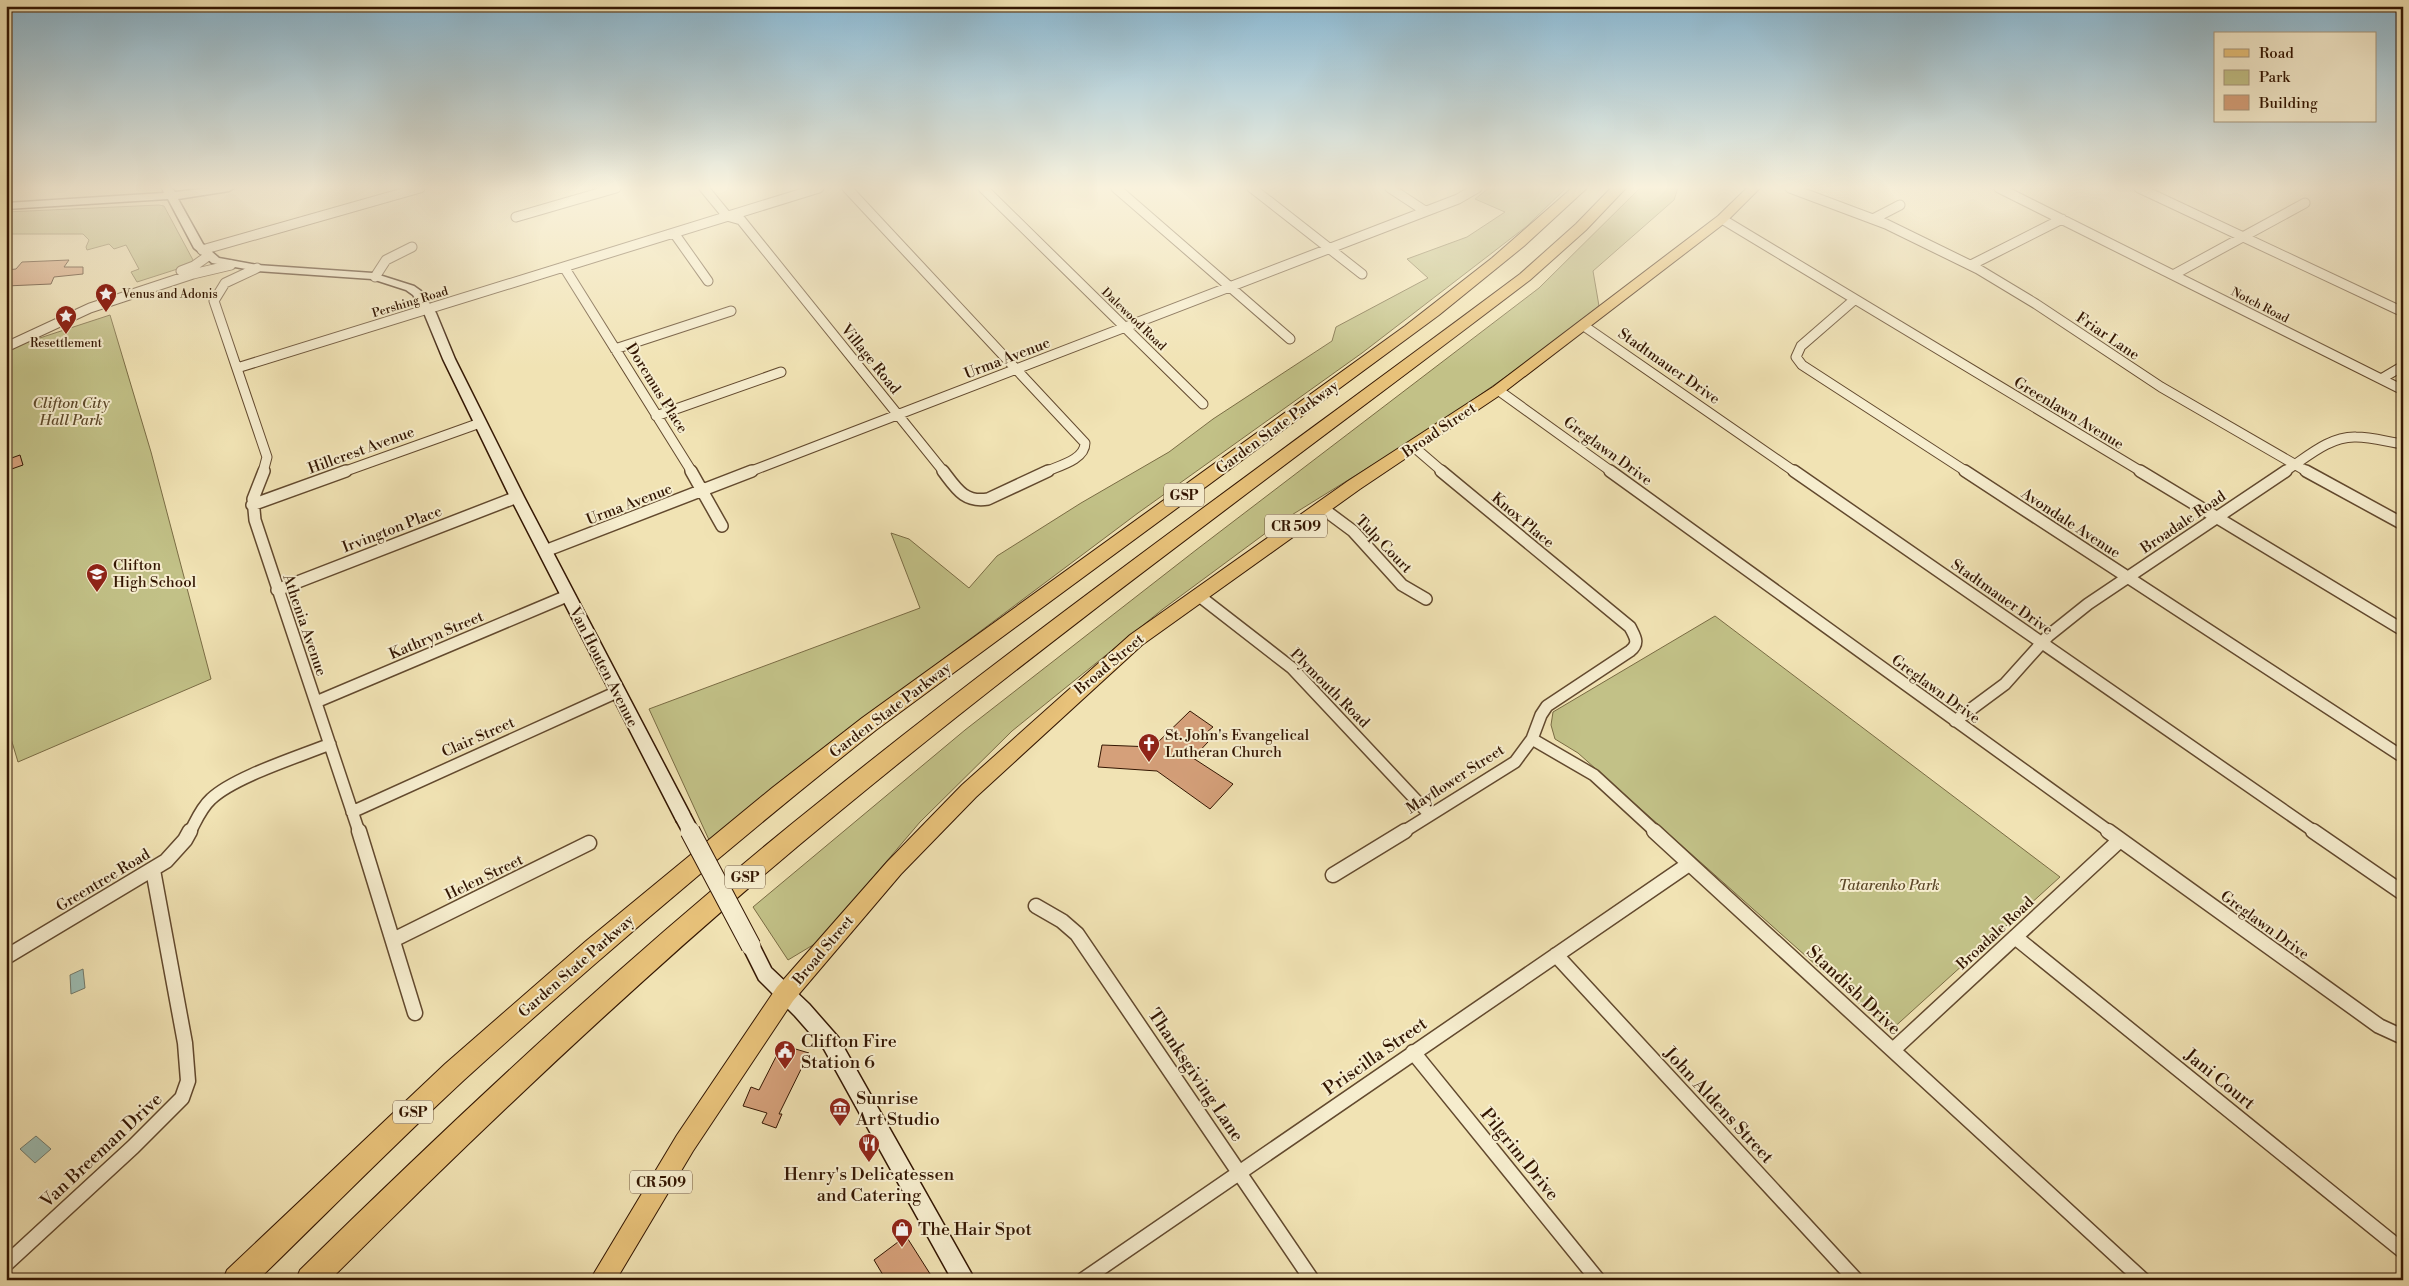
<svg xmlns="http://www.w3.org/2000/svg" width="2409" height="1286" viewBox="0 0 2409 1286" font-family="'Libre Bodoni',serif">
<rect width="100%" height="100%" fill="#f1e3b4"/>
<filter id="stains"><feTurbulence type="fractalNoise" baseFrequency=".004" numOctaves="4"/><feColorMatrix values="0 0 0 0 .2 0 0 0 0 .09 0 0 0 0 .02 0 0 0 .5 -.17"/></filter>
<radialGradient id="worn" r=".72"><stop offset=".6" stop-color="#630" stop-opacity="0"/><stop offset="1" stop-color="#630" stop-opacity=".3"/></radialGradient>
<path fill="#c2c187" stroke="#7a6c44" d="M1489,188H1566L1527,226L1362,353L1138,513L878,708L710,842L649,709L920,608L891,533L909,539L969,588L997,556L1081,503L1169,452L1213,419L1332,341L1336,327L1428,278L1407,259L1467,237L1505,212L1475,199Z
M1640,188H1678L1674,200L1593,271L1599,306L1524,364L1437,425L1282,521L1163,609L1012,731L920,822L818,942L788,960L753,907L965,730L1196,550L1539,288Z
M159,205L164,206L193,260L190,265L137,282L131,272L139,269L126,245L114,249L109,244L87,250L86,247L89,240L83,234H6V212Z
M110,315L151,452L211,679L18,762L6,722V349Z
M1715,616L2060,877L1890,1031L1578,753L1555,739L1551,725L1553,712Z"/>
<path fill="#9cbdb3" stroke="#727a6c" d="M83,969L85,988L71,994L70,975Z
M36,1136L51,1149L35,1163L20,1149Z"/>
<path fill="#d5a07a" stroke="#331602" d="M69,260L64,267H83V274L54,277L51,284L6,286V270L16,269L22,262Z
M20,455L23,465L6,471V460Z
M1190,711L1213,727L1201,737L1208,742L1193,758L1233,784L1210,809L1157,771L1098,767L1102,745L1153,747Z
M782,1045L809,1053L779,1114H782L776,1128L762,1123L767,1113L743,1106L751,1087L759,1090Z
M906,1236L934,1280H886L874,1260Z"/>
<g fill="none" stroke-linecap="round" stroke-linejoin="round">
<g stroke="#62492e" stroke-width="11">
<path id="street-far2" d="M704,188L727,216L741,220L944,472
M847,188L1085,443C1085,460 1058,466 1045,472
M983,188L1203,404
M1116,188L1290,339
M1252,188L1362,274
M1390,188L1425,211
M1790,188L1886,224L1978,269L2036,304L2161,387L2308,472
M1999,188L2403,390
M2139,188L2403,312
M516,217L616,188
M1722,219L2142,472
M1873,219L1900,205
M674,233L708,281
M202,250L420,188
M1971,265L2062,219
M564,267L692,472
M257,268L225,283L214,301L267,457L263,472
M181,271L194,266L208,256
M2173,275L2305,203
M375,277L386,260L412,247
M1854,300L1801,346L1796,357L1802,365L1967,472
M1584,326L1795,472
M6,347L90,308L193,274L231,265
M615,349L731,311
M237,368L819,188
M2381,379L2403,366
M1498,390L1612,472
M656,416L781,372
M1414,447L1443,472
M343,472L480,423
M749,472L1458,199L1477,188
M2284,472C2306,458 2329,436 2356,437C2372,437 2388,442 2403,444"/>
</g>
<g stroke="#62492e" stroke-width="14">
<path id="street-far1" d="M264,471L253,499L255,520L359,832
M691,471L722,526
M943,471C956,488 964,503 988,499L1048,471
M1610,471L2110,832
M1794,471L2315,832
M1965,471L2403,757
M2140,471L2403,630
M2306,471L2403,524
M252,505L346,471
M1322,508L1353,531L1402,585L1426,599
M545,551L752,471
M277,590L517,497
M1198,595L1292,668L1430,815
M316,702L567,596
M1955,721L2005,684L2048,636L2088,604L2286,471
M1532,739L1594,775L1656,832
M352,812L617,692
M190,832C196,821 201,808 211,799C234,777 298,757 330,744
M1403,832L1515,762L1532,739L1541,715L1547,706L1630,651C1640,643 1635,637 1630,627L1441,471"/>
</g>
<g stroke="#62492e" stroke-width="17">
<path id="street" d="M359,831L415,1013
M1654,831L2143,1280
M2108,831L2379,1026L2403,1037
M2313,831L2403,893
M1333,875L1405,831
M1036,906L1062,921L1077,934L1312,1280
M2015,937L2403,1251
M393,940L589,843
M1556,955L1856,1280
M6,957L166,861L185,840L190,831
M1893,1050L2120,840
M1413,1052L1598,1280
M6,1264L133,1147L182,1098L188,1081L185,1043L153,870
M1083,1280L1689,864"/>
</g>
<g stroke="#331602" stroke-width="3">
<path id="secondary" d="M162,188H172L175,192L210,188H234L229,191L178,199L203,244L219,258L257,265L373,273L414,286L421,291L436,313L455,359L524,497L689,812L691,817L689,822L683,824L677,822L510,497L443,359L424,313L413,295L406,290L372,279L257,271L212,263L194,248L168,199L6,209V203L164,193Z
M751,938L757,940L771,968L809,1004L838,1037L975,1280H952L824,1049L795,1016L759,980L742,946L745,940Z"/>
</g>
<g stroke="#331602" stroke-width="2">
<path id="primary" d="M1747,188H1760L1726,222L1503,393L1360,489L1142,645L976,797L901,874L793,1001L693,1151L616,1280H590L677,1135L777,987L887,862L962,785L1130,635L1348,481L1493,387L1718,216Z"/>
</g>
<g stroke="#331602" stroke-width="2">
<path id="highway" d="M1572,188H1587L1524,246L1439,315L876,730C735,842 598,959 464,1080C394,1145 327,1213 258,1280H223L227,1270L445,1064L586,941L772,788L862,718L1405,326L1492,258Z
M1611,188H1626L1586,230L1530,280C1299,456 1063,627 839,812C661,958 493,1117 330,1280H296L300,1270C468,1105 640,945 824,798C1050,616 1287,448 1520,274L1576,224Z"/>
</g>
<use href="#street-far2" stroke="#f6edce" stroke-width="9"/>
<use href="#street-far1" stroke="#f6edce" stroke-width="11"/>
<use href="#street" stroke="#f6edce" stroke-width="14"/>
<use href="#secondary" fill="#f6edce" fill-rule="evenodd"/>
<use href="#primary" fill="#e8c27a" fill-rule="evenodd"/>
<use href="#highway" fill="#e8c27a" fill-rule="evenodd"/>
<g stroke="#331602" stroke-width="18" stroke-linecap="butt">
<path id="secondary-bridge-far1" d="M683,817L691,832"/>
</g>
<g stroke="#331602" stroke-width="21" stroke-linecap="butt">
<path id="secondary-bridge" d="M690,831L751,946"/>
</g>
<use href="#secondary-bridge-far1" stroke="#f6edce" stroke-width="15"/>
<use href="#secondary-bridge" stroke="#f6edce" stroke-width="19"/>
</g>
<linearGradient id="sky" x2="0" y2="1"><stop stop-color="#89b8d3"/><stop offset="0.51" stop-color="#f9f2dd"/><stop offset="1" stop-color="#f9f2dd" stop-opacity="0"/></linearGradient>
<rect width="2409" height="368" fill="url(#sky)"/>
<defs>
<g id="sight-pin" transform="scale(1.125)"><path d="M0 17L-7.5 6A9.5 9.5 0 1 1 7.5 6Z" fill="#8f2418" stroke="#f6edce"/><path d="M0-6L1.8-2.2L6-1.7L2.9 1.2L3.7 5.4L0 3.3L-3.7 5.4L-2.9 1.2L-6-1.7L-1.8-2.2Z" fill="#fff"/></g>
<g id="school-pin" transform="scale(1.125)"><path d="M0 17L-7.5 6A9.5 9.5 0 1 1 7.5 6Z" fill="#8f2418" stroke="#f6edce"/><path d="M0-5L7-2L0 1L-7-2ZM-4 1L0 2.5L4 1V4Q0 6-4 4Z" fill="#fff"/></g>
<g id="church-pin" transform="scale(1.125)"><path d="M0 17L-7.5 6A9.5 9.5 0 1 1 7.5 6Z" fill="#8f2418" stroke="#f6edce"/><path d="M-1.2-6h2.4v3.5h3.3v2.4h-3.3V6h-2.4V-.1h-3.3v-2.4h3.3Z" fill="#fff"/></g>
<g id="civic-pin" transform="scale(1.125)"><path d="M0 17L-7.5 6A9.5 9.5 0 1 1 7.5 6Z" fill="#8f2418" stroke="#f6edce"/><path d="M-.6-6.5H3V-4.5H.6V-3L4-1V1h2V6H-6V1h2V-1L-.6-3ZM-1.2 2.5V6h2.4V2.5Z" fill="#fff"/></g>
<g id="museum-pin" transform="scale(1.125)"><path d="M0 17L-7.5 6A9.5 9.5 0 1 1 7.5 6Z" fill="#8f2418" stroke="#f6edce"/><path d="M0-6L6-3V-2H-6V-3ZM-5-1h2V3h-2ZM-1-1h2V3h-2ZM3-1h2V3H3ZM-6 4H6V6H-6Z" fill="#fff"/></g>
<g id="restaurant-pin" transform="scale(1.125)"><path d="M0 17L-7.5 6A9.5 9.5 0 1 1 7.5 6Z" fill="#8f2418" stroke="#f6edce"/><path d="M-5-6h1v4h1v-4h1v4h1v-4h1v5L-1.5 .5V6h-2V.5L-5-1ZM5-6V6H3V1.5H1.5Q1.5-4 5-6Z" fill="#fff"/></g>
<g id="shop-pin" transform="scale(1.125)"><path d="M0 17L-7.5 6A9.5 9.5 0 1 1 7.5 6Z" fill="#8f2418" stroke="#f6edce"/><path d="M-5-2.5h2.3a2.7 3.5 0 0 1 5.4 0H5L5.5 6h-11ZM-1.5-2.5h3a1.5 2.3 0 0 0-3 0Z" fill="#fff"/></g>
</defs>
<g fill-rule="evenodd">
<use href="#sight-pin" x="106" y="294"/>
<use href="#sight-pin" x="66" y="316"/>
<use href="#school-pin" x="97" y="574"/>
<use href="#church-pin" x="1149" y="744"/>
<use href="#civic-pin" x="785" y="1051"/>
<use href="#museum-pin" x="840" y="1108"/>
<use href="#restaurant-pin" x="869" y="1144"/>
<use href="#shop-pin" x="902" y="1229"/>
</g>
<g text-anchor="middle" stroke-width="4" stroke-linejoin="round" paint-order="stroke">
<g font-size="12" fill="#331602" stroke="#f6edce" text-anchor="start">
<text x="122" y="298">Venus and Adonis</text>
<text x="66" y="347" text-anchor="middle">Resettlement</text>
</g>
<g font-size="12" fill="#331602" stroke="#f6edce">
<text transform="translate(410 302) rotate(-17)" y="4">Pershing Road</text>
<text transform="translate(2260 305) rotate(27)" y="4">Notch Road</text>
<text transform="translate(1134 319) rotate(44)" y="4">Dalewood Road</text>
</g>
<g fill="#f6edce" stroke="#6e563f" stroke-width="1">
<rect x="1164" y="483.5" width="40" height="23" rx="4"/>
<rect x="1265" y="514.5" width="62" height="23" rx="4"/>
<rect x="725" y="865.5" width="40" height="23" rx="4"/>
<rect x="393" y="1100.5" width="40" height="23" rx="4"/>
<rect x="630" y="1170.5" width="62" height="23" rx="4"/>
</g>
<g font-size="14" font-weight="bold" fill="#331602">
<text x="1184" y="500">GSP</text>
<text x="1296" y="531">CR 509</text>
<text x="745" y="882">GSP</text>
<text x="413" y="1117">GSP</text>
<text x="661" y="1187">CR 509</text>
</g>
<g font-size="15" fill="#331602" stroke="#f6edce">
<text transform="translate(2108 336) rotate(34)" y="5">Friar Lane</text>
<text transform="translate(1007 358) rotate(-21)" y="5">Urma Avenue</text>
<text transform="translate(871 359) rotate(51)" y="5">Village Road</text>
<text transform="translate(1669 366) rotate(35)" y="5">Stadtmauer Drive</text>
<text transform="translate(657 388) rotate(58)" y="5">Doremus Place</text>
<text transform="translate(2069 413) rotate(31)" y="5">Greenlawn Avenue</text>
<text transform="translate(1277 427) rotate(-36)" y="5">Garden State Parkway</text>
<text transform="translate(1439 430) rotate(-34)" y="5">Broad Street</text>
<text transform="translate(361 450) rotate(-20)" y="5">Hillcrest Avenue</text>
<text transform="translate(1608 451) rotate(36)" y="5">Greglawn Drive</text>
<text transform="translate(629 504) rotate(-21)" y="5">Urma Avenue</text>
<text transform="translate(1523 520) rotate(40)" y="5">Knox Place</text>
<text transform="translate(2183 522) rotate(-34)" y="5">Broadale Road</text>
<text transform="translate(2071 523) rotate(33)" y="5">Avondale Avenue</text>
<text transform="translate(392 529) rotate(-21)" y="5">Irvington Place</text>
<text transform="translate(1384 544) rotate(46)" y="5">Tulp Court</text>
<text transform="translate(2002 597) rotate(35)" y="5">Stadtmauer Drive</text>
<text transform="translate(305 625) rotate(71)" y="5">Athenia Avenue</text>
<text transform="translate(436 635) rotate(-23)" y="5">Kathryn Street</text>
<text transform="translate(1109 664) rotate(-40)" y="5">Broad Street</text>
<text transform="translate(604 667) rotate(63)" y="5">Van Houten Avenue</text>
<text transform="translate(1330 688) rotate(45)" y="5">Plymouth Road</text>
<text transform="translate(1936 689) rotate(36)" y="5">Greglawn Drive</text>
<text transform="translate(890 710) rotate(-37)" y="5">Garden State Parkway</text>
<text transform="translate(478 737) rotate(-24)" y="5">Clair Street</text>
<text transform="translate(1455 779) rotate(-33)" y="5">Mayflower Street</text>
<text transform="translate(484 877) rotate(-26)" y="5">Helen Street</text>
<text transform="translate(103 880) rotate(-31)" y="5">Greentree Road</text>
<text transform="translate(2265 925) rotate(36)" y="5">Greglawn Drive</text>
<text transform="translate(1995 933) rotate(-43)" y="5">Broadale Road</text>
<text transform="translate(823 950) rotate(-50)" y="5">Broad Street</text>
<text transform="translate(576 966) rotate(-41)" y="5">Garden State Parkway</text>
</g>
<g font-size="15" font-style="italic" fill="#5e492a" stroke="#f6edce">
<text x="71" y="408">Clifton City<tspan x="71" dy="17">Hall Park</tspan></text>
<text x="1889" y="890">Tatarenko Park</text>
</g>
<g font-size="15" fill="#331602" stroke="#f6edce" text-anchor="start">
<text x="113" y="570">Clifton<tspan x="113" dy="17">High School</tspan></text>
<text x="1165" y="740">St. John's Evangelical<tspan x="1165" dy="17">Lutheran Church</tspan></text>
</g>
<g font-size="18" fill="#331602" stroke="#f6edce">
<text transform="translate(1854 990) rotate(43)" y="6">Standish Drive</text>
<text transform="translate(1375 1056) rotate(-35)" y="6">Priscilla Street</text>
<text transform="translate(1196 1075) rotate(56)" y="6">Thanksgiving Lane</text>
<text transform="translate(2220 1079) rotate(39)" y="6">Jani Court</text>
<text transform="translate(1719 1105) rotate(47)" y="6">John Aldens Street</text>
<text transform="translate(101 1150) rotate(-43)" y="6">Van Breeman Drive</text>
<text transform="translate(1520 1154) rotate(51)" y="6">Pilgrim Drive</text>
</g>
<g font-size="18" fill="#331602" stroke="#f6edce" text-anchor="start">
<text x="801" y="1047">Clifton Fire<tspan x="801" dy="21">Station 6</tspan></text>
<text x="856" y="1104">Sunrise<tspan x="856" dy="21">Art Studio</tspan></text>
<text x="869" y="1180" text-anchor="middle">Henry's Delicatessen<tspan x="869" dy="21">and Catering</tspan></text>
<text x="918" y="1235">The Hair Spot</text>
</g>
</g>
<rect width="2409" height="1286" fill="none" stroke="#f1e3b4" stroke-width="25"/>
<rect x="8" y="8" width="2394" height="1271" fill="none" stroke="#331602" stroke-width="2.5"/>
<rect x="12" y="12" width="2384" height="1261" fill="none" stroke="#331602"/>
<rect x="2214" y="32" width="162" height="90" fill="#f6edce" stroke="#a8977c"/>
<rect x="2224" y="49" width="25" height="8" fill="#e8c27a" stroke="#a8977c"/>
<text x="2259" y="58" font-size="15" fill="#331602">Road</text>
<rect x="2224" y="70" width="25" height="15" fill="#c2c187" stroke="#a8977c"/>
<text x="2259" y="82" font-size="15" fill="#331602">Park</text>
<rect x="2224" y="95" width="25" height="15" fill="#d5a07a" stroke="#a8977c"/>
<text x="2259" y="108" font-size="15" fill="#331602">Building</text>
<rect width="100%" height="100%" filter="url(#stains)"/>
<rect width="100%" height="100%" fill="url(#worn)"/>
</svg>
